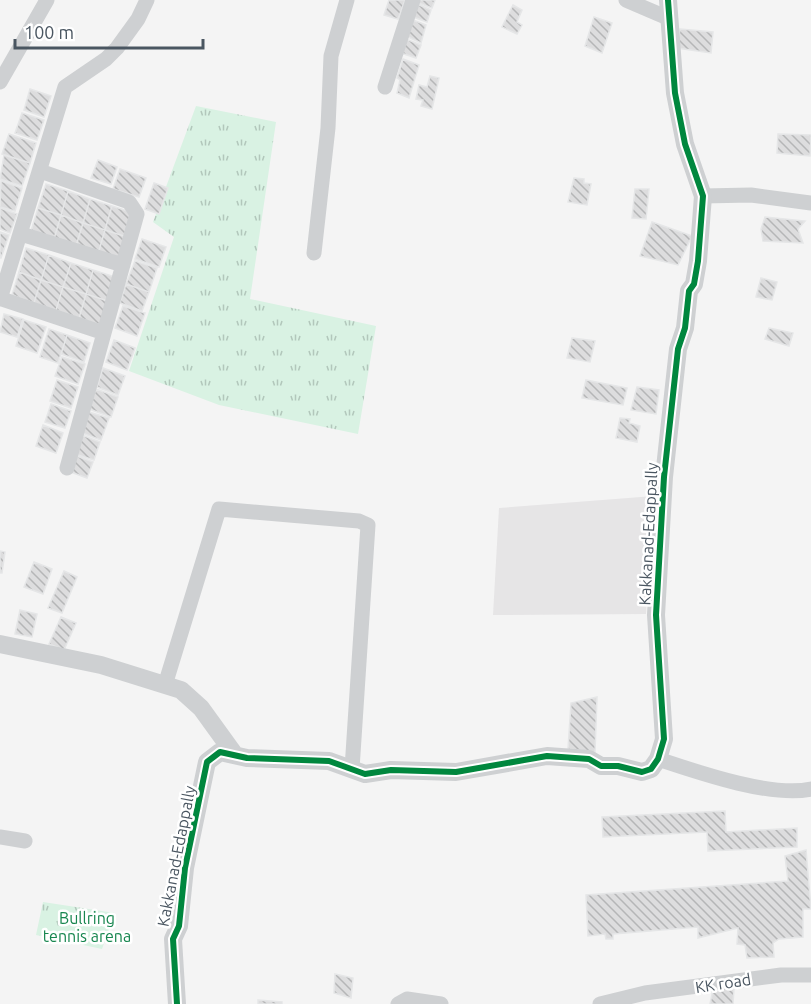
<svg xmlns="http://www.w3.org/2000/svg" width="811" height="1004" viewBox="0 0 811 1004" font-family="Ubuntu,sans-serif">
<defs>
<pattern id="park-tufts" width="24" height="20" patternUnits="userSpaceOnUse" patternTransform="scale(1.5)"><rect width="24" height="20" fill="#d9f2e3"/><path d="M3 7l-1-3M5 7V3M7 7l1-3M15 17l-1-3M17 17v-4M19 17l1-3" fill="none" stroke="#b2c7bb"/></pattern>
<pattern id="building-back-hatch" width="6" height="6" patternUnits="userSpaceOnUse" patternTransform="scale(1.5)"><rect width="6" height="6" fill="#ddddde"/><path d="M-1 5l2 2M0 0l6 6M5-1l2 2" fill="none" stroke="#b5b6b7"/></pattern>
</defs>
<rect width="100%" height="100%" fill="#f4f4f4"/>
<path fill="#e6e5e6" d="M654,496L646,614L493,615L499,508Z"/>
<path fill="url(#park-tufts)" d="M196,106L276,122L250,299L376,326L358,434L219,405L129,371L174,237L153,222Z
M43,902L115,913L102,949L36,935Z"/>
<path fill="url(#building-back-hatch)" stroke="#e5e6e7" stroke-width="1.5" d="M389,0H405L398,19L384,15Z
M417,0H435L432,8L416,2Z
M417,4L431,10L427,22L413,17Z
M513,5L522,10L517,22L522,25L517,34L502,27Z
M594,17L612,23L602,53L585,46Z
M413,20L426,25L421,43L408,37Z
M680,29L713,32L711,53L677,48Z
M406,39L421,45L416,58L401,53Z
M403,59L419,65L409,98L397,93L400,80L397,78Z
M430,76L439,78L432,109L421,106L423,100L416,99L419,85L427,87Z
M30,89L51,96L44,117L24,110Z
M22,113L44,120L37,140L15,133Z
M9,134L36,143L30,163L2,154Z
M778,134L811,135L810,156L777,153Z
M4,155L30,163L22,186L0,179Z
M98,160L117,167L111,184L91,178Z
M120,169L146,178L139,197L113,189Z
M574,178L584,179V183L591,184L587,205L568,202Z
M1,181L22,188L15,211L0,207Z
M154,183L168,188L159,214L145,209Z
M46,184L68,191L61,215L38,208Z
M635,189H649L646,219L632,218Z
M68,191L90,199L83,223L61,215Z
M90,199L112,206L105,230L83,223Z
M112,206L134,213L127,237L105,230Z
M0,208L17,214L10,233L0,229Z
M38,208L61,215L54,239L31,231Z
M61,215L83,223L76,246L54,239Z
M765,217L805,221L798,229L803,243L763,241L761,229Z
M652,222L692,236L678,265L640,256Z
M83,223L105,230L98,254L76,246Z
M105,230L127,237L120,261L98,254Z
M0,232L9,235L1,258H0Z
M142,239L166,247L159,267L135,259Z
M26,248L49,255L41,280L19,272Z
M49,255L71,263L63,287L41,280Z
M135,261L157,268L149,292L126,284Z
M71,263L93,270L86,294L63,287Z
M93,270L115,277L108,301L86,294Z
M19,272L41,280L34,303L12,295Z
M761,278L777,282L772,300L756,297Z
M41,280L63,287L56,310L34,303Z
M126,284L149,292L142,311L120,303Z
M63,287L86,294L79,318L56,310Z
M86,294L108,301L101,325L79,318Z
M123,306L145,313L137,336L115,328Z
M4,314L23,319L17,337L0,332Z
M24,320L46,327L37,353L16,346Z
M769,328L793,333L789,346L765,339Z
M49,329L67,335L58,363L40,357Z
M67,335L90,343L84,362L61,354Z
M572,338L595,341L590,362L567,358Z
M114,340L135,348L127,370L106,362Z
M62,357L85,364L78,384L55,376Z
M103,368L125,376L118,395L97,387Z
M57,380L78,387L71,408L50,401Z
M586,380L627,388L623,405L582,398Z
M637,387L659,390L656,414L631,410Z
M96,389L118,397L111,417L89,409Z
M51,404L71,411L65,428L45,422Z
M89,412L109,418L101,440L82,433Z
M620,418L630,419L629,423L640,426L637,442L616,438Z
M43,425L63,433L56,453L36,446Z
M82,435L100,442L94,460L75,454Z
M74,455L93,462L87,478L68,471Z
M0,551L5,552L2,573H0Z
M34,562L52,569L43,594L24,587Z
M64,571L77,577L62,613L48,608Z
M20,610L37,614L32,637L15,634Z
M61,617L76,623L64,650L49,644Z
M597,697L595,752L568,749L571,703Z
M725,811L726,832L797,828V847L708,851L707,832L603,837L602,817Z
M806,850L811,909H803V937L779,939L773,943L774,957L747,958L745,945L737,944L738,928L698,938V927L613,934V939H606L605,934L588,936L586,895L788,881L785,856Z
M335,974L353,978L351,998L334,993Z
M734,988L733,1004H710L713,989Z
M258,1000L282,1002V1004H258Z"/>
<g fill="none" stroke-linecap="round" stroke-linejoin="round">
<path stroke="#ced0d2" stroke-width="15" d="M626,0L668,18
M0,82L47,0
M385,87L413,0
M703,196L751,195L811,203
M21,234L123,265
M314,253L328,128L331,56L347,0
M0,299L65,87L106,59L117,48L138,19L147,0
M2,299L104,333L137,214L129,202L40,171
M67,468L104,333
M165,685L219,509L359,521L368,525L352,769
M658,759C697,772 772,798 811,789
M0,837L25,841
M398,1004L407,999L441,1004
M600,1004L645,993L781,975H811"/>
<path stroke="#ced0d2" stroke-width="18" d="M0,644L101,665L181,690L201,708L235,755
M177,1004L173,939L179,926L185,868L207,762L220,752L247,758L329,761L365,774L391,770L456,772L547,756L589,759L601,766H618L642,772L651,769L658,759L664,739L656,615L664,477L678,349L685,328L689,291L694,284L698,261L703,196L685,144L675,93L668,0"/>
<g stroke="#fff" stroke-width="10">
<path id="cycleway" d="M177,1004L173,939L179,926L185,868L207,762L220,752L247,758L329,761L365,774L391,770L456,772L547,756L589,759L601,766H618L642,772L651,769L658,759L664,739L656,615L664,477L678,349L685,328L689,291L694,284L698,261L703,196L685,144L675,93L668,0"/>
</g>
<use href="#cycleway" stroke="#00873e" stroke-width="6"/>
</g>
<g text-anchor="middle" stroke-width="5" stroke-linejoin="round" paint-order="stroke">
<g font-size="16" fill="#4a5661" stroke="#fff">
<text transform="translate(648 534) rotate(-87)" y="6">Kakkanad-Edappally</text>
<text transform="translate(176 856) rotate(-79)" y="6">Kakkanad-Edappally</text>
<text transform="translate(723 983) rotate(-9)" y="6">KK road</text>
</g>
<g font-size="16" fill="#17864f" stroke="#fff">
<text x="87" y="924">Bullring<tspan x="87" dy="18">tennis arena</tspan></text>
</g>
</g>
<path d="M15 39v9h188v-9" fill="none" stroke="#4a5661" stroke-width="3"/>
<text x="24" y="39" font-size="18" fill="#4a5661" stroke="#ffffff" stroke-width="4.5" paint-order="stroke">100 m</text>
</svg>
